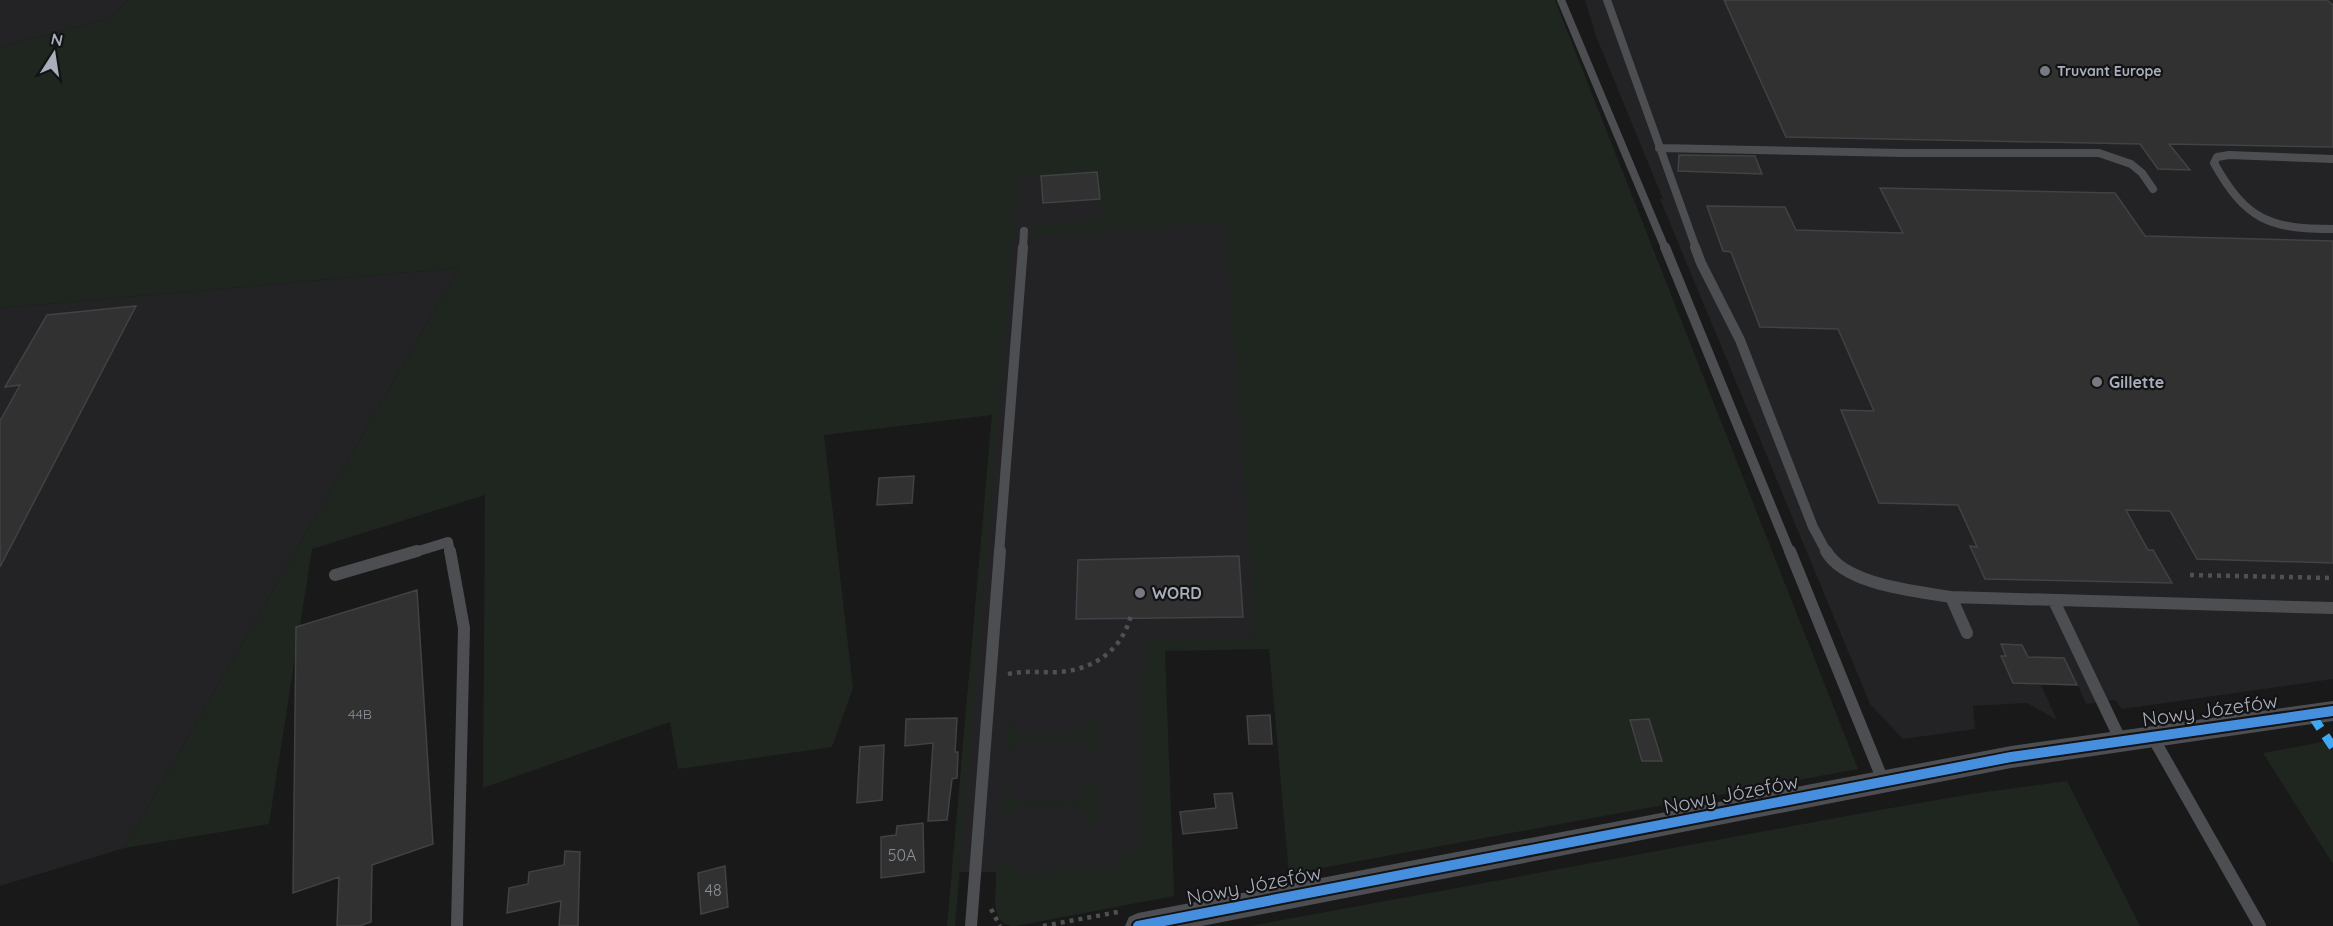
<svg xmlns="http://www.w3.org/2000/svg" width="2333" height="926" viewBox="0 0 2333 926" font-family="Quicksand,sans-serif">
<rect width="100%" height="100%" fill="#191919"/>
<path fill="#232325" d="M0,0H129L107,19L0,47Z
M1585,0H2333V679L2122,709L2115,700L2086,704L2078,686L2041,685L2057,720L2027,703L1973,706L1975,729L1903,739L1870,704L1660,199H1663L1596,36Z
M1227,146L1269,648L1164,651L1174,887L995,905L997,872H952L1015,161Z
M459,268L124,848L0,886V308Z"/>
<path fill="#1e261f" d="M129,0H1555L1858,769L1289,874L1269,649L1165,651L1174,896L1016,926C992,926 995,903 996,885C996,879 995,871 999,866C1002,861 1007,862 1012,861V873L1119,870L1120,851L1144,850L1142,675L1148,641L1256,638L1225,222L1032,236L1033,225L1103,220L1096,172L1018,178L1014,226L1017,228L1016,236L1013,238L955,926H947L992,415L824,435L853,688L832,747L678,769L670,722L483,788L485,495L312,549L269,824L124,848L459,268L0,308V47L107,19Z
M1088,716L1094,719C1101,729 1101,748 1090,755L1085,753V740L1015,741L1014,752L1007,748L1006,732L1011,724L1016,723L1015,734L1085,733Z
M2333,740V864L2263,753Z
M2067,781L2140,926H1250L1874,811L1971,794Z
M1090,782C1102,789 1100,812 1093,822L1088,824L1084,821V807L1011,808L1010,820L1002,817L1001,797L1008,790L1012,789L1011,801L1084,800L1085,785Z"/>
<path fill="#313131" stroke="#414245" stroke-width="1.5" d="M1724,0H2327L2333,5V147L2169,144L2190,170L2158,169L2140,144L1786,137Z
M1679,155L1755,156L1762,174L1678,171Z
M1097,172L1100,199L1043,203L1041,176Z
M1880,188L2115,193L2145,236L2333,241V563L2197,559L2170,511L2126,510L2148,550H2153L2172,583L1985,579L1970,546L1977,547L1958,505L1879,503L1841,410L1874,411L1838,329L1760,327L1731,252L1723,251L1707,206L1785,207L1796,230L1903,233Z
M136,306L0,567V421L20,385L5,387L47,315Z
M914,476L912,503L877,505L879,478Z
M1239,556L1243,617L1076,619L1078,560Z
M417,590L433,844L372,865L371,922L359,926H337L339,877L293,893L296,627Z
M2001,644L2022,645L2028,657L2064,658L2077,685L2013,683L2001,656H2006Z
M1270,715L1272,744H1249L1247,716Z
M957,718L955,752H958L957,778L952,779L947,820L928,821L933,743L905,746L906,719Z
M1649,719L1662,761H1642L1630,720Z
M884,745L882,800L857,803L860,747Z
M1232,793L1237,828L1183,834L1180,812L1216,808L1214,794Z
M923,823L924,872L881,878V837L896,835L897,826Z
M565,851L580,852L578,926H559L561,901L507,913L509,888L528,884L529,872L564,865Z
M725,866L728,907L701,914L698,873Z"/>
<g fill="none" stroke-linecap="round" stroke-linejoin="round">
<path stroke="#4f5053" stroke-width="4.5" stroke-dasharray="4 5" stroke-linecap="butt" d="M2190,575L2333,578
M1008,674C1025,670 1042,673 1060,672C1095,669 1122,650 1131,615
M991,909L1000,926
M1043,926L1118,912"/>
<path stroke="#4c4e52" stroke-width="8" d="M1561,0L1665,248
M1607,0L1696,248
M1659,148L1902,153H2099L2131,164L2142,173L2153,189
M2333,159L2229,155L2217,157L2214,163C2246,220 2269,229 2333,229
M1023,248L1024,231"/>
<path stroke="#4c4e52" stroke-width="10" d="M1665,247L1790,553
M1695,247L1701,263L1740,340L1813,527L1827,553
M412,553L448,542L450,553
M999,553L1023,247"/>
<path stroke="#4c4e52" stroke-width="12" d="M450,551L464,628L457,926
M1790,551L1884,783
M1826,551C1845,585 1916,591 1951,597L2333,608
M335,575L417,551
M1951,597L1967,633
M2054,601L2121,741
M2152,736L2260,926
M971,926L1000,551"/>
<path fill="#4c4e52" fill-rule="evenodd" d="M2333,701V721L2011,768L1202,926H1125L1129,917L1138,913L2011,746Z"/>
<path stroke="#3fa9f5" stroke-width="9" stroke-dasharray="17 9" stroke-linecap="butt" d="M2311,714L2333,747"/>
<g stroke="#131315" stroke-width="14">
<path id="cycleway" d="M1138,926L2011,757L2333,711"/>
</g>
<use href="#cycleway" stroke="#468fdf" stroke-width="10"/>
</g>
<g fill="#777a82" stroke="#131315" stroke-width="2">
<circle cx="2045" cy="71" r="6"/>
<circle cx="2097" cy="382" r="6"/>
<circle cx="1140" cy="593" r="6"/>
</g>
<g text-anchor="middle" stroke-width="4.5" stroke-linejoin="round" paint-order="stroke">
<g font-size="14" font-weight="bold" fill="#a9afba" stroke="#131315" text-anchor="start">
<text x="2057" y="76">Truvant Europe</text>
</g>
<g font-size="14" fill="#8b9098">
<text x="360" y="719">44B</text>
</g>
<g font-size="16" font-weight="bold" fill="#a9afba" stroke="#131315" text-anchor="start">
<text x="2109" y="388">Gillette</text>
<text x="1152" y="599">WORD</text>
</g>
<g font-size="16" fill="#8b9098">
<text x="902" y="861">50A</text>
<text x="713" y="896">48</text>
</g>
<g font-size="20" fill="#a9afba" stroke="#131315">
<text transform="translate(2210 710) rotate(-8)" y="7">Nowy Józefów</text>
<text transform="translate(1731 794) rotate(-11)" y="7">Nowy Józefów</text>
<text transform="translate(1254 885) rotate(-11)" y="7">Nowy Józefów</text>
</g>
</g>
<g transform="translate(54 54) rotate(12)" stroke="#131315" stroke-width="4.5" paint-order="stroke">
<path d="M0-4.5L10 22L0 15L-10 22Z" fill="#a9afba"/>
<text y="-9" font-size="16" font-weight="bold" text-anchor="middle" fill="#a9afba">N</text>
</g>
</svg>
